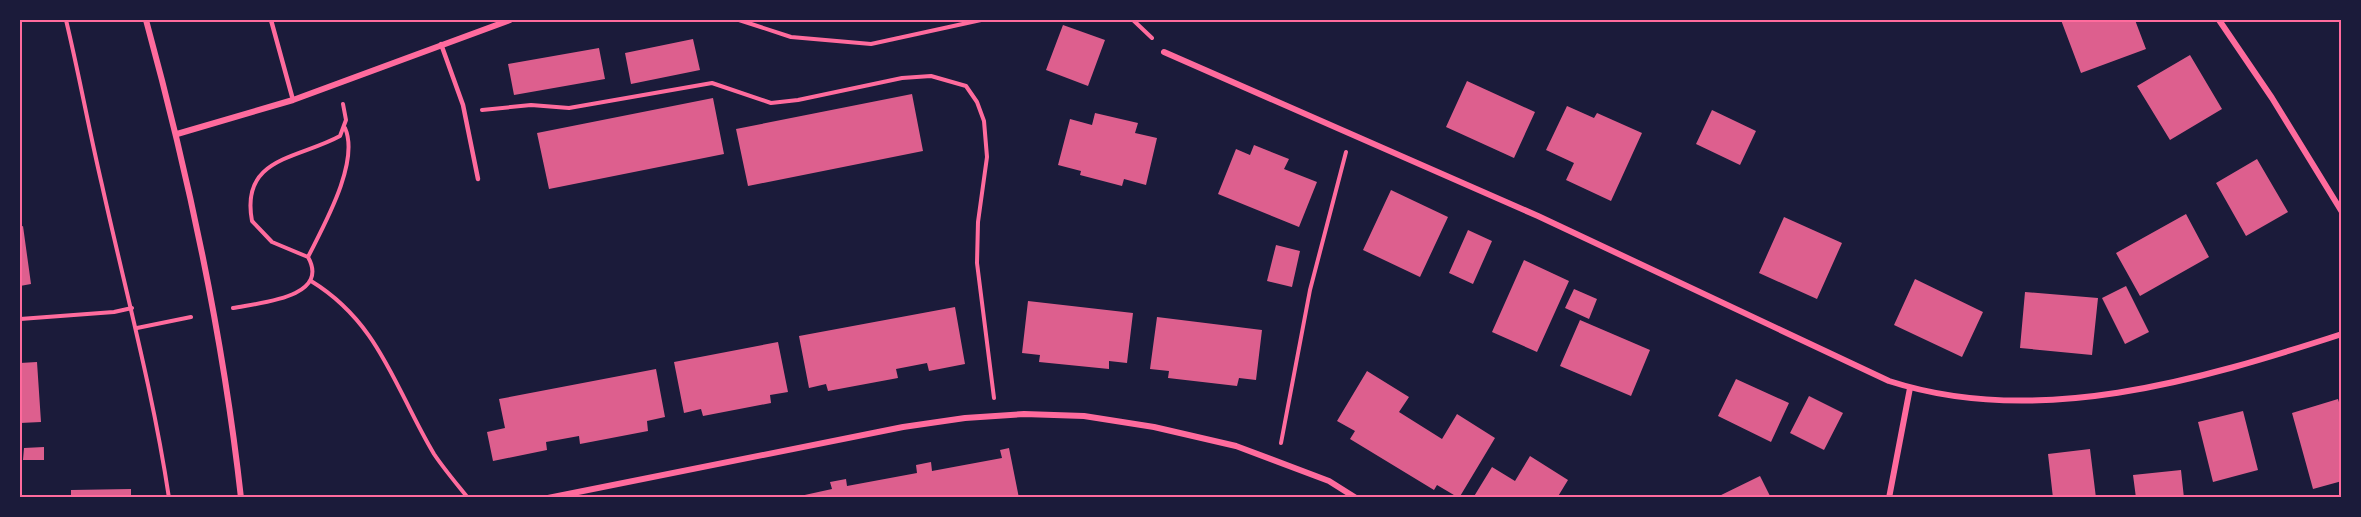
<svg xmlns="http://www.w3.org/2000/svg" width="2361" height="517" viewBox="0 0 2361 517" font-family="Helvetica,sans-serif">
<rect width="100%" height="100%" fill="#1b1b3a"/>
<path fill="#dd5f8e" d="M2061,20H2135L2146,49L2081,73Z
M1063,25L1105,40L1088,86L1046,70Z
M693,39L700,70L631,84L625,53Z
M599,48L605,79L514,95L508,64Z
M2190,55L2222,109L2170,140L2137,86Z
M1467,81L1535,112L1514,158L1446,127Z
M912,94L923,151L748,186L736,129Z
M713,98L724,154L549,189L537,133Z
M1567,106L1594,118L1597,113L1642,133L1611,201L1566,180L1574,163L1546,150Z
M1712,110L1756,131L1740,165L1696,144Z
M1095,113L1138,123L1135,133L1157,138L1146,185L1124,179L1122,186L1080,175L1081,171L1058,165L1070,119L1092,125Z
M1254,145L1289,159L1284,169L1317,182L1299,227L1218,194L1236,149L1250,155Z
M2257,159L2288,212L2246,236L2216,183Z
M1391,190L1448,217L1420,277L1363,250Z
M2186,214L2209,257L2140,296L2116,253Z
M1784,217L1842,243L1817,299L1759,273Z
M23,226L31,284L20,286V227Z
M1468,230L1492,241L1473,284L1449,273Z
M1276,245L1300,251L1292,287L1267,281Z
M1524,260L1569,281L1537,352L1492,332Z
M1915,279L1983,312L1962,357L1894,325Z
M2126,286L2149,332L2125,344L2102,298Z
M1574,289L1597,299L1589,319L1565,308Z
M2025,292L2098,298L2092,355L2020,348Z
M1028,301L1133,313L1127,363L1109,361V369L1039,362L1040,355L1022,353Z
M955,307L965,364L929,371L927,363L896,369L898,378L828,391L826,384L809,388L799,336Z
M1157,317L1262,330L1256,380L1239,378L1237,386L1168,378L1169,371L1150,369Z
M1580,320L1650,350L1631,396L1560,366Z
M778,342L788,392L770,395L771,403L703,416L701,409L684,413L674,362Z
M37,362L41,422L20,423V363Z
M656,369L665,417L647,421L648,431L580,444L579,436L546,442L547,450L493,461L487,432L505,428L499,399Z
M1367,371L1409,397L1399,412L1442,439L1457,414L1495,438L1459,498L1437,485L1434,490L1350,439L1355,431L1337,421Z
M1736,379L1789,403L1771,442L1718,416Z
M1809,396L1843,413L1824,450L1790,433Z
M2338,399L2342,412V481L2313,489L2292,413Z
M2243,411L2258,470L2213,482L2198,422Z
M44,447V460H23L24,448Z
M1009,448L1019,498H791L832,489L830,482L846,479L847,486L917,473L916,465L931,462L932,471L1002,458L1000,450Z
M2090,449L2096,498H2053L2048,454Z
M1530,456L1568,480L1557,498H1473L1492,467L1515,481Z
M2181,470L2184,498H2136L2133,475Z
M1760,476L1771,498H1715Z
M131,489V498H71V490Z"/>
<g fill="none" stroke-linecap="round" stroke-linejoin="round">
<path stroke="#ff6b9d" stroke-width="4" d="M66,20C79,74 89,130 102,185C125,289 153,391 169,498
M739,20L791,37L871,44L981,20
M1133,20L1152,38
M482,110L531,105L569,108L712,83L771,103L798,100L902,78L931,76L966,86L977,102L984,121L987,157L978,222L977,263L994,398
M308,257C324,225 360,162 345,128
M311,281C380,323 395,389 434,454C444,469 456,483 468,498
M233,308C258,303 331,298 308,257L272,242L252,221C240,157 298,159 340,136L346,120L343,104
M20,319L114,312L132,308
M137,328L191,317
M1281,443L1310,290L1346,152"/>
<path stroke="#ff6b9d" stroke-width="4.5" d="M271,20L293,100
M441,44L463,105L478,179"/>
<path stroke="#ff6b9d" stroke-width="6" d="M146,20C189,177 223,335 241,498
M2219,20L2272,98L2342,212
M1164,52L1538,216L1889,381C2037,429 2200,380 2342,334
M177,134L293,100L510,20
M548,498L903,427L965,418L1024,414L1084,416L1154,427L1236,446L1329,481L1356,498
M1889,498L1910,388"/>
</g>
<rect width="2361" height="517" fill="none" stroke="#1b1b3a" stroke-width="42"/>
<rect x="21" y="21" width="2319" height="475" fill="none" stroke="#ff6b9d" stroke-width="2"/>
</svg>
